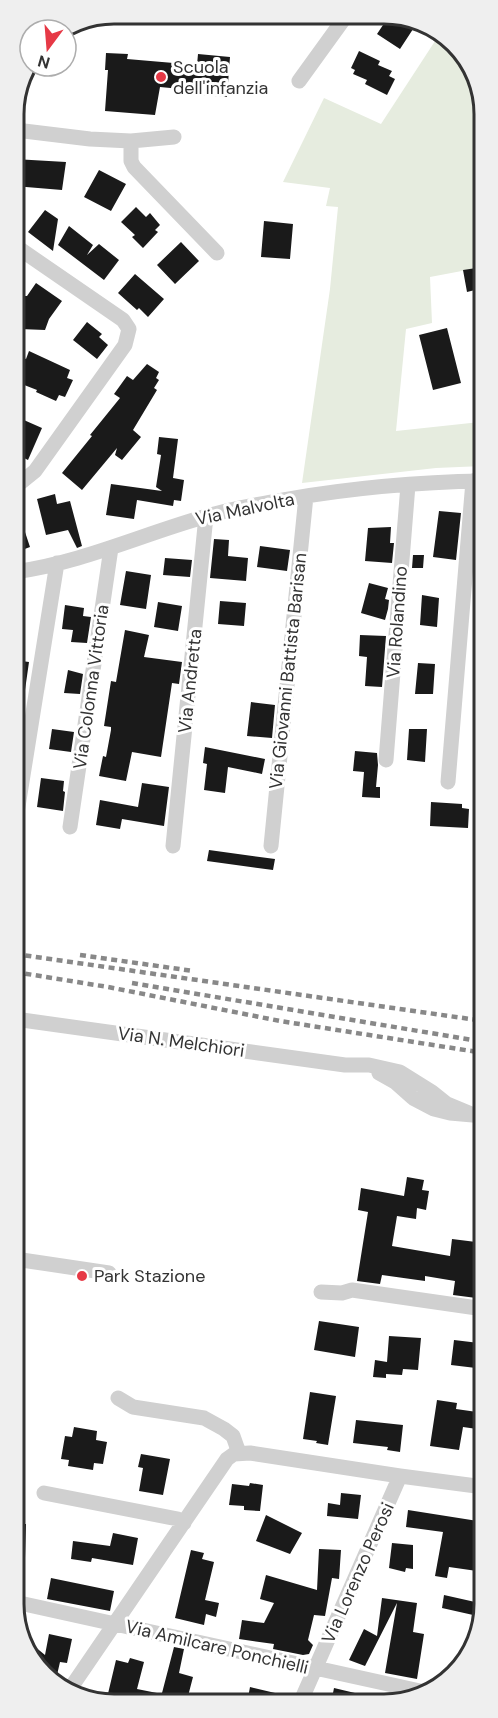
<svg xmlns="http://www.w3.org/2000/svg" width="498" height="1718" viewBox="0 0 498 1718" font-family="'DM Sans',sans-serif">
<rect width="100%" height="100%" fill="#fff"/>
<path fill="#e6ecdf" d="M439,35L455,43L483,95V219H481L483,267L430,277L432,323L406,329L396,431L480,422L483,430V466L436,468L302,483L330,289L338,207L326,206L330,188L283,182L324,98L381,124Z"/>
<path fill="#1a1a1a" d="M389,16H404L417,23L400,49L377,34Z
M359,51L380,61L378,65L392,71L389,76L395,79L387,95L365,84L367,80L353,74L355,70L351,68Z
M106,53L128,54L127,59L197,65L198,54L230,57L227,97L202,95V91L160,87L155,115L105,111L108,70H105Z
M14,159L66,162L62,190L14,186Z
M99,170L126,184L111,211L84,197Z
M136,207L146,217L150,213L160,225L155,230L158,232L143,248L132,237L135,235L121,222Z
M45,210L58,219L53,251L28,232Z
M264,221L293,224L290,259L261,257Z
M69,226L93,245L87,255L99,244L119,260L104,280L58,245Z
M181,242L199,261L175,284L157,265Z
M483,267V288L467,292L463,270Z
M135,274L164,299L148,317L139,308L137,310L118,293Z
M36,283L62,301L49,319L45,330L20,329L22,296H27Z
M87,322L102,334L99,337L108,345L97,359L73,340Z
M447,328L461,383L433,390L419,335Z
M29,351L70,370L67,378L73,380L65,397L59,395L56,401L36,392L37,390L14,381V367L19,356L26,359Z
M147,364L159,372L156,378L159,380L154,388L157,390L133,430L141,437L122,460L115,455L117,448L82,490L62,473L92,436L90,435L120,398L114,394L127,376L133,380Z
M17,417L42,428L28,460L14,453V424Z
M159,437L178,439L173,478L184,480L181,501L174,500L173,506L137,500L134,519L106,515L111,484L162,491L156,487L161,455L157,454Z
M55,494L57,504L70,501L82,546L77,548L68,530L46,535L37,499Z
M16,505L30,547L14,553V506Z
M439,511L461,513L456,560L433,557Z
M391,527L390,543H394L392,563L365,561L368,528Z
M214,539L229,540L228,556L248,558L246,581L210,578Z
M260,546L290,550L287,571L257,567Z
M413,555H424L423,568H412Z
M165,558L192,560L190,577L163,575Z
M126,571L151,575L146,609L120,605Z
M369,583L388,588L385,599L389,600L388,609L385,620L361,613Z
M422,595L439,598L437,627L420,625Z
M220,601L246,603L244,626L218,624Z
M158,602L182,606L178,631L154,627Z
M65,605L84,608L83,616L91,617L87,643L71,642L73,630L62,629Z
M125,630L149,635L144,657L182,662L179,684L172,683L161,757L132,752L126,781L99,776L103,756L106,757L111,730V727L104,726L111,681L116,682Z
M360,635L386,636L382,687L365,686L367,657L359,656Z
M14,660L29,662L25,690L14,688Z
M418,663L435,664L433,694H415Z
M68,670L83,674L80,694L64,693Z
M251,702L275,705L272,738L247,736Z
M52,729L74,732L71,752L49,749Z
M409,729H427L425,762L407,760Z
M205,747L265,759L262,774L228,767L225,793L204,790L207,764L203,763Z
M355,751L377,753L378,765L376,787H380V798L362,797L364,772L353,771Z
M41,778L64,781L63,791L65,792L63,811L37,807Z
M142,783L169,787L164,826L122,819L120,829L96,825L100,800L138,807Z
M431,802L462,804V808L469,809L468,828L430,826Z
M209,850L275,859L273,870L207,861Z
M407,1177L424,1180L422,1190L429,1191L426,1210L417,1208L416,1219L397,1216L392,1246L450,1256L452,1239L476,1242L474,1256L484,1257V1299L453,1295L455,1281L425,1276V1281L382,1275L380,1284L357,1281L368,1212L358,1210L361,1188L404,1196Z
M319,1321L359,1327L355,1357L314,1350Z
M389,1336L421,1338L418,1370L403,1369L402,1375L386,1374V1378L373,1377L375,1360L387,1362Z
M454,1340L479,1343L476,1368L451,1365Z
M310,1392L336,1396L328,1445L316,1443L317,1441L303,1439Z
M437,1400L457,1403L456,1409L484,1413V1430L463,1427L459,1450L430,1446Z
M356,1420L403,1425L400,1452L387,1450L388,1447L353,1443Z
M74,1427L97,1431L96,1440L107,1442L103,1464L94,1463L93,1470L68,1466L69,1460L61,1459L65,1436L72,1437Z
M141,1454L170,1459L163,1495L139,1491L143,1468L138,1467Z
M250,1483L263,1485L260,1511L244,1510V1506L229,1505L232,1484L249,1486Z
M341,1493L361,1495L358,1519L327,1516L328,1503L340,1505Z
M408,1510L484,1522V1572L449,1567L447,1578L435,1576L443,1532L406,1527Z
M266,1515L302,1533L290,1554L256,1541Z
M15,1524H26L25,1558H15Z
M113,1533L138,1538L133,1565L92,1558L91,1562L71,1559L73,1541L110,1546Z
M392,1543L413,1545V1569L406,1568L405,1572L389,1568Z
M319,1549L341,1550L339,1579L332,1578L325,1616L314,1615L308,1640L313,1645L309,1654L303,1655L273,1649L274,1644L239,1639L242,1620L264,1623L274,1603L260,1599L266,1575L317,1590Z
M191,1550L204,1553L202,1559L214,1562L205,1600L219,1603L216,1617L206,1614L204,1625L175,1618Z
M51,1578L114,1591L110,1611L47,1599Z
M444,1595L484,1604V1610L482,1617L442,1608Z
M382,1598L417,1603L413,1632L424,1634L417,1679L385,1673L397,1603L365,1666L349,1660L364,1629L377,1636Z
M49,1634L72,1639L67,1663L60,1662L57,1675L41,1671L23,1637L45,1655Z
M174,1647L184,1649L179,1673L193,1677L187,1700L162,1693Z
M130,1658L144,1662L137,1689L177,1697V1703L106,1702L116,1660L128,1663Z
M250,1687L292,1697L290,1703H247Z
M334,1688L376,1698V1703H331Z"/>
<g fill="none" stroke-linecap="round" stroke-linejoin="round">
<path stroke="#d0d0d0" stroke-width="15" d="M299,81L346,16
M14,127L24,131L90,139L131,141L174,137
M131,141V161L134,167L217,253
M14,245L123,320L129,329L125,345L35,471L14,488
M14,572C81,563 143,534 207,516C233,508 261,504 288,499C352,488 418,482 483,481
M386,760L408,485
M448,782L473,481
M16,819L57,563
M70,827L111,548
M173,846L206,516
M271,846L306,496
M15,1019L345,1065H369L400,1072L432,1092L447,1104L471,1114
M379,1073L395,1082L413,1098L434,1109L450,1113L484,1116
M15,1259L109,1273
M321,1292L342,1293L352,1290L484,1309
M118,1398L133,1407L204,1418L224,1429L233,1436L239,1453
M44,1493L178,1519L184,1523
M15,1602L420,1691
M70,1689L227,1459L234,1454L250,1453L400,1476L484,1487
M300,1703L400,1476"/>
<path stroke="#888" stroke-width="4.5" stroke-dasharray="6 4.5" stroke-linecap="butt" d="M15,954L484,1021
M80,955L193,971
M15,972L108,987L280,1021L484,1053
M132,983L484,1042"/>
</g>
<g fill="#e63946" stroke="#fff" stroke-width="2">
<circle cx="161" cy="77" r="6"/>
<circle cx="82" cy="1276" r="6"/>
</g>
<g text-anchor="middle" stroke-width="6" stroke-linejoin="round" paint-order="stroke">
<g font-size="18" fill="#333" stroke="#fff" text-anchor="start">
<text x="173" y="73">Scuola<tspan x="173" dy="21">dell'infanzia</tspan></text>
<text x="94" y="1282">Park Stazione</text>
</g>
<g font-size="18" fill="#333" stroke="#fff">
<text transform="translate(245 509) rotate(-12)" y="6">Via Malvolta</text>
<text transform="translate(397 622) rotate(-86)" y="6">Via Rolandino</text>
<text transform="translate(288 671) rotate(-84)" y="6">Via Giovanni Battista Barisan</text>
<text transform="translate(190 681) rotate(-84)" y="6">Via Andretta</text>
<text transform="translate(91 687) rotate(-82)" y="6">Via Colonna Vittoria</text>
<text transform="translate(181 1042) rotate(8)" y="6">Via N. Melchiori</text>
<text transform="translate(358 1573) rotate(-66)" y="6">Via Lorenzo Perosi</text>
<text transform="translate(217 1647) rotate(13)" y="6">Via Amilcare Ponchielli</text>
</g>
</g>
<path d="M0 0H498V1718H0ZM114 24H384A90 90 0 0 1 474 114V1604A90 90 0 0 1 384 1694H114A90 90 0 0 1 24 1604V114A90 90 0 0 1 114 24Z" fill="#efefef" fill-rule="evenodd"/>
<path fill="none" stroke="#333" stroke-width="3" d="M114 24H384A90 90 0 0 1 474 114V1604A90 90 0 0 1 384 1694H114A90 90 0 0 1 24 1604V114A90 90 0 0 1 114 24Z"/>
<g transform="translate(48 48) rotate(196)"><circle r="28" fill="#ffffff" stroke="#adadad" stroke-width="1.5"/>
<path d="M0-4.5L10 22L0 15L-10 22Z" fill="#e63946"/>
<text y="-9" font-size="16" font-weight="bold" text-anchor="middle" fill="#333333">N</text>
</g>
</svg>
